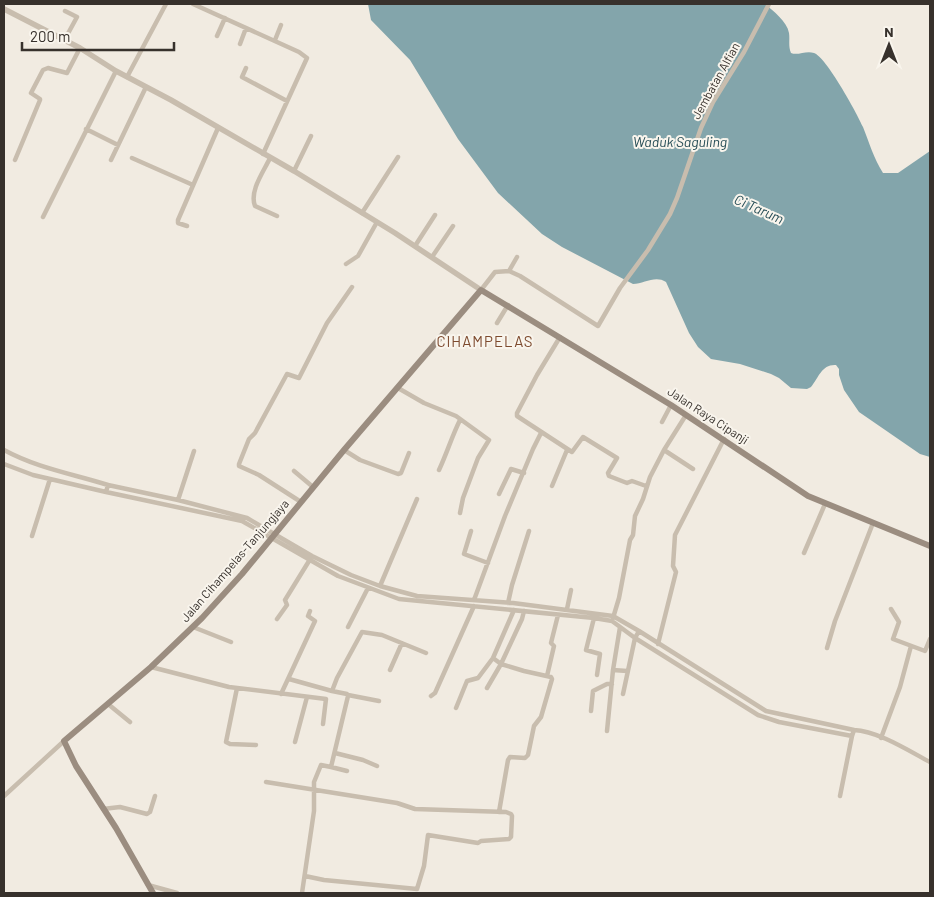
<svg xmlns="http://www.w3.org/2000/svg" width="934" height="897" viewBox="0 0 934 897" font-family="Barlow,sans-serif">
<rect width="100%" height="100%" fill="#f1ebe1"/>
<path fill="#83a5ab" d="M368,4H765C773,11 787,21 789,33C790,40 788,46 791,53C798,56 806,50 814,53C826,57 857,113 863,127C869,142 874,159 883,173H898L930,151V457L920,454L859,412L844,390L839,375V369L836,365C822,364 819,377 811,387L807,389L791,388L779,378L771,374L740,364L711,359L698,347L689,333L666,282C655,275 644,284 633,284L562,247L542,234L498,193L458,139L410,60L371,20Z"/>
<g fill="none" stroke-linecap="round" stroke-linejoin="round">
<path stroke="#c8bdae" stroke-width="4.5" d="M193,4L299,52L307,58L263,154
M65,11L77,17L65,39
M217,36L225,18
M275,40L281,25
M240,44L246,28
M246,68L242,77L287,101
M127,77L166,4
M86,129L118,145
M132,158L193,185
M270,158C264,171 249,191 255,206L277,216
M15,160L40,100V99L31,93L43,70L48,68L67,73L80,48
M111,160L146,87
M294,171L311,136
M362,213L398,157
M43,217L116,71
M187,226L178,223V220L218,128
M415,246L435,215
M432,257L453,226
M346,264L358,256L377,222
M509,271L517,257
M481,290L495,272L509,271L520,276L598,326L620,288L648,250L670,214L677,198L701,128L713,102L744,52L769,4
M497,323L508,305
M560,337L537,375L517,413V416L572,452L583,437L617,458L608,473L609,476L627,483L632,481L646,486
M398,388L424,403L456,416L489,440L478,458L463,498L460,513
M662,422L671,405
M4,450C37,468 73,474 108,485L106,492L242,521L338,576L399,599L594,618L612,621L635,638L758,715L779,722L852,736L854,730C878,731 909,751 930,762
M344,450L360,460L398,474L401,473L409,453
M664,450L693,469
M4,464L33,475L106,492
M439,470C447,453 452,436 460,420
M294,471L313,487
M108,485L178,500L247,518L312,556L351,575L380,586L417,596L513,603L613,616L639,631L766,711L854,730
M552,486L567,450
M499,494L511,469L524,473
M178,500L194,451
M301,502L259,475L239,466V464L249,439L255,433L287,374L299,378L327,323L352,287
M471,531L464,554L488,563
M32,536L50,479
M804,553L825,504
M380,586L417,499
M474,600L505,516L533,449L541,433
M508,603L512,585L529,531
M567,609L571,590
M891,609L899,622L893,639L925,651L930,639
M594,618L586,650L600,654L597,675
M613,618L619,598L630,540L633,535L635,516L643,499L650,477L664,450L686,415
M277,619L287,605L285,600L309,561
M193,627L231,642
M348,627L368,588
M658,644L676,572L673,566L675,535L724,439
M827,648L835,621L873,523
M151,667L229,687L326,699L323,724
M390,670L402,643
M613,670L627,671
M547,676L554,646L551,643L558,615
M289,679L332,691
M237,688L226,742L230,744L256,745
M487,688L501,664L493,658
M281,694L315,621L308,616L310,611
M623,694L635,638L639,631
M348,695L379,701
M431,696L435,693L474,606
M108,704L130,722
M456,708L467,681L478,678L493,658L514,610
M591,711L593,691L607,684H612
M607,731L613,670L620,627
M881,738L900,687L911,646
M295,742L307,697
M335,753L363,760L377,766
M331,767L347,771
M266,782L397,803L415,809L506,812L511,814L512,816L511,837L509,839L481,841L478,843L428,835L424,866L417,889L324,880L305,876
M4,796L64,741
M840,796L852,736
M103,809L120,807L147,814L150,812L155,796
M499,812L508,760L510,757L525,758L528,755L534,726L541,717L552,679L551,677L524,671L501,664L522,619L524,611
M148,885L177,893
M302,893L314,811V782L321,765L331,767L348,696L347,694L332,691L337,678L362,632L382,635L426,653"/>
<path stroke="#c8bdae" stroke-width="5.5" d="M4,9L80,48L116,71L171,100L294,171L395,233L481,290"/>
<path stroke="#9b8d80" stroke-width="6" d="M153,893L116,828L76,766L64,741L151,667L202,618L242,574L344,450L481,290L671,405L808,496L930,546"/>
</g>
<g text-anchor="middle" stroke-width="4" stroke-linejoin="round" paint-order="stroke">
<g font-size="12" fill="#37312c" stroke="#f9f5ed">
<text transform="translate(716 81) rotate(-61)" y="4">Jembatan Alfian</text>
<text transform="translate(708 416) rotate(33)" y="4">Jalan Raya Cipanji</text>
<text transform="translate(235 561) rotate(-49)" y="4">Jalan Cihampelas-Tanjungjaya</text>
</g>
<g font-size="14" font-style="italic" fill="#254c55" stroke="#f9f5ed">
<text x="680" y="147">Waduk Saguling</text>
<text transform="translate(759 209) rotate(24)" y="5">Ci Tarum</text>
</g>
<g font-size="15" letter-spacing="1" fill="#7d4a2e" stroke="#f9f5ed">
<text x="485" y="347">CIHAMPELAS</text>
</g>
</g>
<rect width="934" height="897" fill="none" stroke="#37312c" stroke-width="10"/>
<g transform="translate(889 45)" stroke="#f9f5ed" stroke-width="4" paint-order="stroke">
<path d="M0-4L9 19L0 12L-9 19Z" fill="#37312c"/>
<text y="-8" font-size="14" font-weight="bold" text-anchor="middle" fill="#37312c">N</text>
</g>
<path d="M22 42v8h152v-8" fill="none" stroke="#37312c" stroke-width="2.5"/>
<text x="30" y="42" font-size="15" fill="#37312c" stroke="#f9f5ed" stroke-width="4" paint-order="stroke">200 m</text>
</svg>
